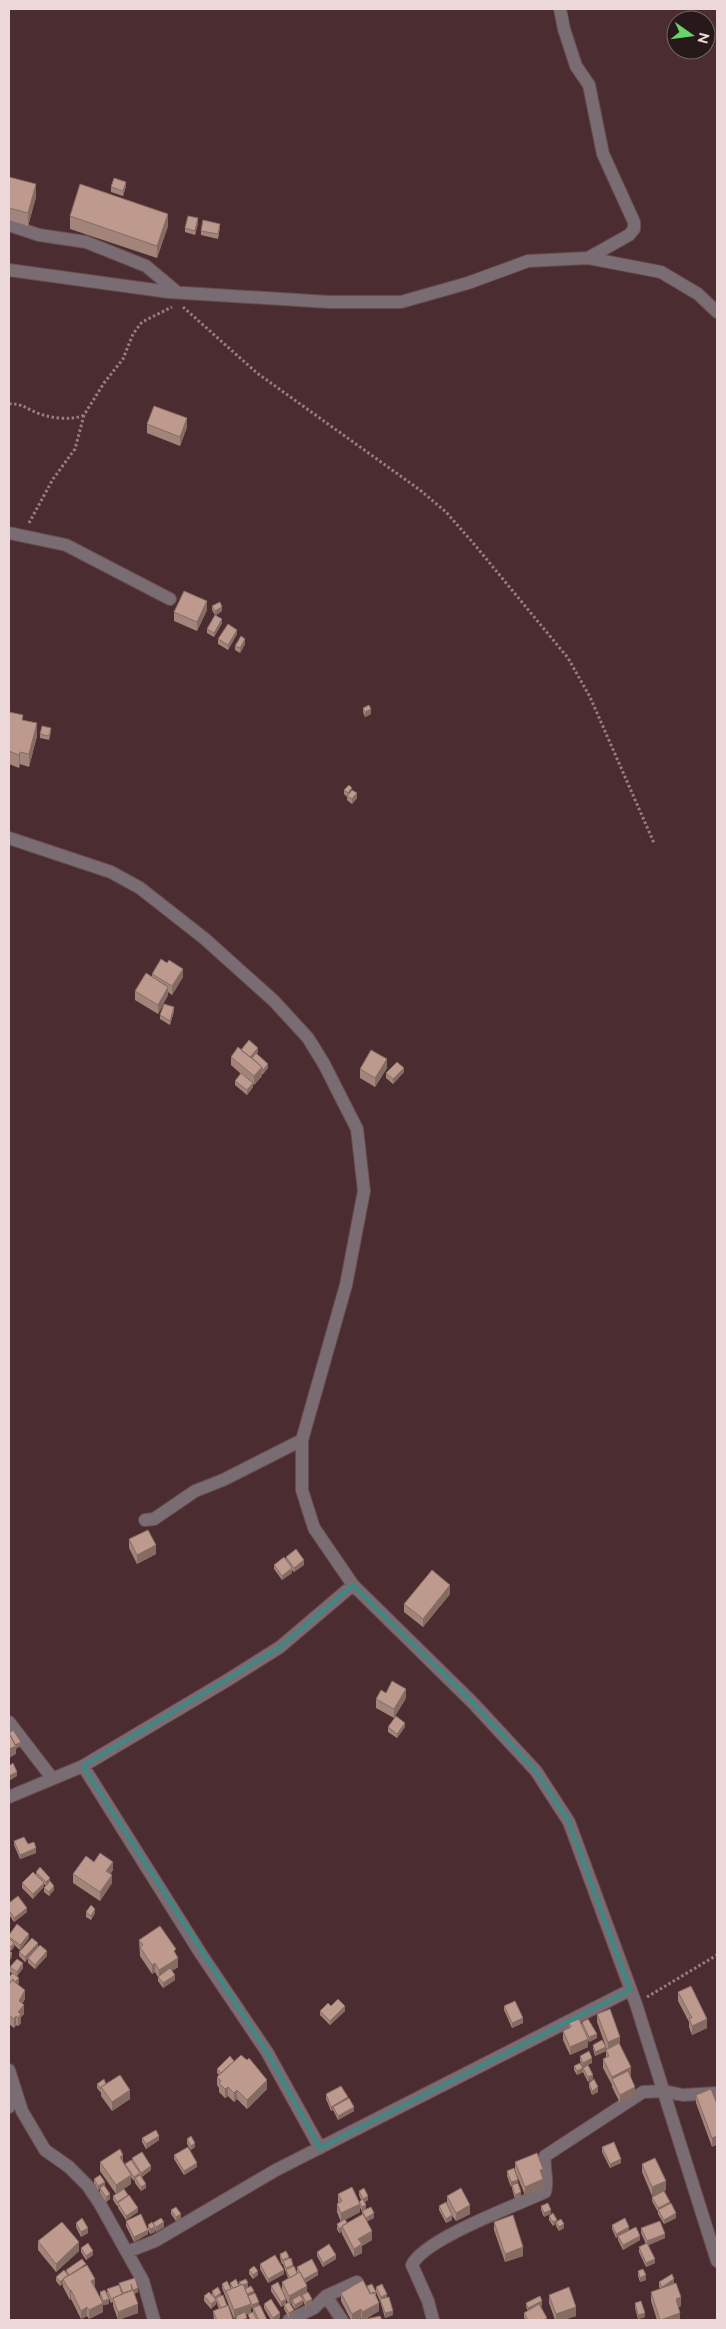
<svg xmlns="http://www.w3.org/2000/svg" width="726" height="2329" viewBox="0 0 726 2329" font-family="Raleway,sans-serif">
<rect width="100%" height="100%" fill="#4b2c30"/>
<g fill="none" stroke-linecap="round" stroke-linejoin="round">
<g stroke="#684b4e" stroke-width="14">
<path id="minor" d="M560,9L564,29L576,66L589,85L603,154L634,222V229L629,235L588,258
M9,225L39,235L86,242L146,266L177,292
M9,270L169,292L329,302H401L468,283L528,261L588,258L661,272L698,294L717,312
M9,533L66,545L170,599
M9,838L111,872L140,888L205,939L274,1001L308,1038L324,1064L357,1129L364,1191L346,1285L302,1440V1490L314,1528L353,1585L473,1703L536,1771L569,1822L636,2004L717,2261
M145,1520L154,1519L195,1491L223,1480L302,1440
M9,1722L52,1778
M83,1766L201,1954L267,2052L320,2148
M9,1797L83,1766L226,1681L280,1647L353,1585
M9,2070L22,2111L45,2150L69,2167L88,2186L100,2204L143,2281L154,2320
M9,2107L14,2089
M127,2252L155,2241L276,2170L630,1990
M326,2296L342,2320
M289,2320L314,2308L326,2296L357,2282
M433,2320L428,2301L412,2265C424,2239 515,2206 545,2192C549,2180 543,2169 545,2156L643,2092L664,2091L683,2095L717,2093"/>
</g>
<path stroke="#987e81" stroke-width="3" stroke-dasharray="2.5 2.5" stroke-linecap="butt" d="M183,307L257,373L420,490L446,512L474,544L568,658L590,697L654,843
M9,404C20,403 26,408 35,412C47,418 72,421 84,415
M29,523L53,479L75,449L84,415L104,383L123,359L133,334L142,322L172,307
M647,1997L717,1955"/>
<use href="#minor" stroke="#7a6c73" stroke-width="12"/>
</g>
<path fill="#a3847a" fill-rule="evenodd" d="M9,177L36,197L28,226L9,220Z
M126,186L123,196L111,192V187Z
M70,216L168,226L157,258L70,229Z
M198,223L195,235L185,232V228Z
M220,228L218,239L201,235V231Z
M147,424L187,427L180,446L147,433Z
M212,606L222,611L215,616L222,623L214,637L207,633V629L215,615L212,610Z
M207,610L197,631L174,621V612Z
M237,634L228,650L218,644V639Z
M245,644L240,653L235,650V646Z
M363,708L371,714L365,717L363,712Z
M9,714L23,720L37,736L29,767L20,764L19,768L9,764Z
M51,732L49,740L40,738V734Z
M344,790L357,798L352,804L347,800V797L344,794Z
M152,974L183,977L172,995L168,992V995L158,1014L135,1000V991L152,977Z
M174,1011L170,1025L160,1019V1015Z
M241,1050L258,1052L257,1054L268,1068L263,1074H262V1076L254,1085L253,1084V1087L247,1095L235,1085V1081L241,1074L231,1065V1057Z
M387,1068L375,1087L360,1078V1069Z
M404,1072L393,1084L386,1078V1073Z
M129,1539L156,1554L137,1564L129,1548Z
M286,1557L304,1565L294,1572L292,1570V1573L282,1580L274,1569V1565L286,1560Z
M450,1594L423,1627L404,1612V1604Z
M406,1698L394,1718L376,1708V1699Z
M388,1727H405L397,1738L388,1732Z
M14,1841L28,1844L36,1853L20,1859L14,1845Z
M94,1862L113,1870L111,1873L112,1883L100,1901L73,1883V1874Z
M36,1872L50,1881L54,1890L49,1896L44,1892V1888L46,1886L44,1884L33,1899L22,1888V1883L36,1875Z
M9,1900V1903L27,1912L14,1922L9,1915Z
M86,1912L95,1913L91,1920L86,1917Z
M9,1935L29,1938L20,1950L14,1945V1947L11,1951L9,1949Z
M139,1940L176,1955L178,1967L172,1971L175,1980L163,1988L158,1981V1977L155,1972L152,1974L140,1956Z
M38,1947L47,1956L35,1969L28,1963V1958L30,1956L25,1962L19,1956V1952Z
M10,1967L23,1968L17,1976L19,1983L17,1984L25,1999L22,2004L24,2014L21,2017V2023L18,2026L16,2025L14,2028L9,2024V1977L12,1973L10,1972Z
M678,1992L707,2028L692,2035L689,2027V2022L678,2001Z
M504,2006L523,2023L512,2028L504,2010Z
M320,2011H345L330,2025L320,2015Z
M597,2014L620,2045L631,2075L630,2076L635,2096L620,2103L612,2087V2085L603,2068V2059L606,2058V2050H607L597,2022Z
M582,2022L597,2038L589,2042L588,2039V2047L570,2055L563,2040V2031L569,2028V2023L582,2026Z
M593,2045L606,2051L595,2056L593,2049Z
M580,2056L592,2063L583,2067L580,2061Z
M234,2061L267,2089L247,2109L237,2099L234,2102L228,2096L225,2098L219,2092V2088L217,2085V2077L219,2075L217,2073V2069Z
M574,2066L583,2072L577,2075L574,2070Z
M583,2068L593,2079L588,2082L583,2072Z
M589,2083L598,2092L592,2095L589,2087Z
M97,2084H106L130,2099L112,2111L101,2096V2093L97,2088Z
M326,2094L348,2098L354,2111L338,2120L333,2110L331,2111L326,2099Z
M696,2095L717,2104L712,2147L696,2103Z
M142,2138L159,2140L146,2149L142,2142Z
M187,2139L195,2147L191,2150L187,2144Z
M602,2147L621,2163L610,2168L602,2152Z
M174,2155L197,2167L184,2175L174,2159Z
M132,2158L151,2170L142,2177L146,2188L141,2191L135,2183V2181H134L131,2177V2184L116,2194L100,2171V2162L123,2163L125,2166V2164L132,2161Z
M515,2162L543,2177V2188L525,2195L515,2171Z
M642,2164L666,2190L664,2191L676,2218L664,2224L658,2214V2212L652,2201V2197L663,2191L652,2196L642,2172Z
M507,2171L521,2196L515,2199L512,2189V2186L511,2187L507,2176Z
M94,2179L110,2199L106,2202L100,2193V2189L98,2190L94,2183Z
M359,2191L368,2200L365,2202L366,2209L374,2218L367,2221L372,2240L362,2246V2253L354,2257L342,2234V2232L339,2233L337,2229V2224L341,2222L337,2212V2204L338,2203V2194L359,2203L361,2200L359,2195ZM360,2207L362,2212V2215L347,2223L345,2220L360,2212Z
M113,2196H128L138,2212L126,2220L118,2208V2206H117L113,2200Z
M447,2196L470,2214L456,2221L452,2216V2220L446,2223L439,2210V2206L447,2204Z
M548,2203L544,2217L541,2210V2206Z
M171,2210L181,2218L176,2221L171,2214Z
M549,2216L557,2222L564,2228L559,2231L556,2226V2224L553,2226L549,2220Z
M126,2221L148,2229V2225L153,2224V2223L164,2227L156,2232L155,2229V2232L150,2234L148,2230V2234L134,2242L126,2226Z
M494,2222L523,2256L505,2262L494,2230Z
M76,2223L88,2233L81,2237L76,2227Z
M612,2225L629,2230L640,2240L623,2250L618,2240V2237L616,2238L612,2229Z
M641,2228L665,2238L648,2245L655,2263L646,2267L639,2252V2247L646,2244L641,2233Z
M38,2241L79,2251L56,2272L38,2250Z
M81,2248L93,2255L86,2260L81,2252Z
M317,2252L336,2259L323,2267L317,2256Z
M280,2254L289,2258L297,2273V2267L318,2275L305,2283L307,2292L312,2303L306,2307L303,2301V2304L295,2309L292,2305V2303L290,2304L294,2314L289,2318L284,2309V2305L288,2303L284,2295L286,2304L281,2307L271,2291V2286L282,2290V2282L288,2278L283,2264H282L280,2258Z
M260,2264L284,2274L268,2283L260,2269Z
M86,2266L95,2287L102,2302L100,2296V2292L109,2304L103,2305V2304V2312L89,2319L87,2316L81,2319L71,2299L70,2300L63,2287V2284L60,2286L56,2281V2277L66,2273V2270Z
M249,2270L258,2275L253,2279L249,2274Z
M638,2271L646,2280L640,2282L638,2276Z
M135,2278L138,2292L134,2294L138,2313L118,2320L113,2306V2302L111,2303L107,2294V2289L119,2286V2283Z
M239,2282L248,2288L254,2294L259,2306L267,2320H257L253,2313V2308L252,2309L251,2306L246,2314L247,2320H236V2318L234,2319L226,2298L222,2288V2284L231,2289L230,2283L239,2285Z
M659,2282L674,2283L672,2285L681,2306L678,2307L680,2320H657L651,2301V2292L661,2289L659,2287Z
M367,2286L376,2291V2287L387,2297L393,2315L385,2318L380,2301L376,2292V2296L379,2311L364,2320H362L361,2318L357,2320H351L341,2301V2293L367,2289Z
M212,2291L221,2296L233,2320H214L213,2311L219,2309L216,2301V2304L211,2309L204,2301V2296L212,2295Z
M549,2295L576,2316L563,2320H555L549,2303Z
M526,2303L542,2306H541L547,2320H526L524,2318V2313L528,2311L526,2307Z
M635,2303L645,2317L638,2319L635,2308Z
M264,2304L280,2318L276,2320H271L264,2308Z"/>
<path fill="#856c63" d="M126,182V186L123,196V191Z
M36,184V197L28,226V213Z
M168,214V226L157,258V246Z
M198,218V223L195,235V231Z
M187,418V427L180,446V437Z
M207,601V610L197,631V622Z
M222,607V611L215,616V611Z
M222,619V623L214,637V633Z
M237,630V634L228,650V645Z
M245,639V644L240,653V648Z
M371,709V714L365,717V712Z
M37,723V736L29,767V754Z
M20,752V764L19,768V755Z
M357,793V798L352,804V799Z
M183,969V977L172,995V986Z
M168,987V995L158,1014V1005Z
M174,1007V1011L170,1025V1021Z
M258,1048V1052L249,1063V1059Z
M387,1059V1068L375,1087V1078Z
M268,1064V1068L263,1074V1070Z
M262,1067V1076L254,1085V1076Z
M404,1068V1072L393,1084V1079Z
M253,1083V1087L247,1095V1090Z
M156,1545V1554L137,1564V1555Z
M304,1560V1565L294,1572V1568Z
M292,1568V1573L282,1580V1576Z
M450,1585V1594L423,1627V1619Z
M406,1689V1698L394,1718V1709Z
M405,1723V1727L397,1738V1734Z
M21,1742V1746L16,1749V1754L9,1758V1749Z
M17,1772V1776L9,1781V1776Z
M36,1848V1853L20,1859V1855Z
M113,1862V1870L106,1879V1871Z
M112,1875V1883L100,1901V1892Z
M50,1878V1882L46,1886V1882Z
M44,1883V1887L33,1899V1894Z
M54,1886V1890L49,1896V1892Z
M27,1908V1912L14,1922V1918Z
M95,1909V1913L91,1920V1916Z
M29,1934V1938L20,1950V1945Z
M14,1943V1947L11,1951V1947Z
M38,1943V1948L25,1962V1957Z
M47,1951V1956L35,1969V1965Z
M12,1953V1957L9,1962V1957Z
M178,1958V1967L159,1979V1970Z
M23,1963V1968L17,1976V1972Z
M155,1963V1972L152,1974V1965Z
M175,1975V1980L163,1988V1983Z
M19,1978V1983L15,1986V1982Z
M25,1990V1999L19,2010V2001Z
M24,2005V2014L21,2017V2023L18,2026V2012Z
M345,2006V2011L330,2025V2021Z
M16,2016V2025L14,2028V2019Z
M523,2018V2023L512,2028V2023Z
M707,2019V2028L692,2035V2026Z
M597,2034V2038L589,2042V2037Z
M620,2037V2046L608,2051V2042Z
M588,2039V2047L570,2055V2047Z
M606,2047V2051L595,2056V2052Z
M592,2058V2063L583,2067V2063Z
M631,2067V2075L615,2084L612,2079V2085V2077Z
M583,2068V2072L577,2075V2071Z
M593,2075V2079L588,2082V2077Z
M267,2080V2089L247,2109V2100Z
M228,2087V2096L225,2098V2089Z
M598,2087V2092L592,2095V2091Z
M635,2087V2096L620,2103V2095Z
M130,2090V2099L112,2111V2102Z
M237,2090V2099L234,2102V2093Z
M348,2097V2102L333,2107V2110L331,2111V2107Z
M354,2107V2111L338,2120V2116Z
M159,2136V2140L146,2149V2144Z
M717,2136V2145L712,2147V2138Z
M195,2143V2147L191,2150V2146Z
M123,2155V2163L120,2157Z
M621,2159V2163L610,2168V2164Z
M197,2163V2167L184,2175V2171Z
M151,2166V2170L141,2177V2173Z
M543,2169V2177L540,2179V2170Z
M140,2173V2177L135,2178V2181H134V2177Z
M131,2175V2184L116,2194V2185Z
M543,2179V2188L525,2195V2187Z
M518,2180V2184L511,2187V2182Z
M666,2181V2190L652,2196V2187Z
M105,2182V2186L98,2190V2186Z
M146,2184V2188L141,2191V2187Z
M521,2192V2196L515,2199V2195Z
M110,2194V2199L106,2202V2197Z
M368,2196V2200L363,2203V2199Z
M670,2202V2206L658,2210V2212V2208Z
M360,2204V2212L341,2222V2213Z
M366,2205V2210L362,2212V2207Z
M470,2205V2214L456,2221V2213Z
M138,2208V2212L126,2220V2216Z
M551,2210V2214L544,2217V2213Z
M374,2213V2218L366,2222V2218Z
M676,2213V2218L664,2224V2220Z
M181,2214V2218L176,2221V2217Z
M452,2215V2220L446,2223V2219Z
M557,2220L556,2224L553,2226V2222Z
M164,2222V2227L156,2232V2227Z
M564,2224V2228L559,2231V2227Z
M155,2227V2232L150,2234V2229Z
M342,2227V2232L339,2233V2229Z
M629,2227V2232L616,2238V2234Z
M88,2228V2233L81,2237V2232Z
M148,2230V2234L134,2242V2237Z
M372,2231V2240L362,2246V2253L354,2257V2249L358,2239Z
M665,2234V2238L647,2246V2241Z
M640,2236V2240L623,2250V2245Z
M79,2242V2251L56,2272V2264Z
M523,2247V2256L505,2262V2254Z
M93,2251V2255L86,2260V2256Z
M336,2255V2259L323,2267V2263Z
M655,2259V2263L646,2267V2263Z
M284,2270V2274L268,2283V2279Z
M258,2271V2275L253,2279V2275Z
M318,2271V2275L304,2284V2279Z
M646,2275V2280L640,2282V2278Z
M63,2279V2284L60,2286V2282Z
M95,2279V2287L91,2281Z
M674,2279V2283L662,2291V2287Z
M248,2283V2288L242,2291V2286Z
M307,2286V2295H302V2298L293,2302L292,2300V2303L289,2304V2296Z
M138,2288V2292L133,2295V2290Z
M71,2290V2299L70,2300V2291Z
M254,2291V2296L249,2298L247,2294Z
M221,2293V2297L216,2298V2304L211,2309V2304L215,2300V2297Z
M387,2294V2299L381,2302V2297Z
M681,2297V2306L676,2308V2299Z
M109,2299V2304L103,2305V2301Z
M286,2299V2304L281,2307V2302Z
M312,2299V2303L306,2307V2302Z
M303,2300V2304L295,2309V2305Z
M542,2301V2306L528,2312V2308Z
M259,2302V2306L252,2309V2305Z
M103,2303V2312L89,2319V2310Z
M379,2303V2311L362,2320V2312Z
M138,2304V2313L118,2320V2312Z
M251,2304V2313L236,2318V2316V2318L234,2319V2310Z
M87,2307V2316L81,2319V2311Z
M576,2307V2316L563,2320H556V2314Z
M361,2309V2318L357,2320H352V2314Z
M294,2310V2314L289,2318V2313Z
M393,2311V2315L385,2318V2313Z
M280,2313V2318L276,2320H273V2318Z
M645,2313V2317L638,2319V2315Z
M680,2313V2320H660Z"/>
<path fill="#be9a8e" stroke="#856c63" d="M9,177L36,184L28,213L9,208Z
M114,178L126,182L123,191L111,187Z
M80,184L168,214L157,246L70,216Z
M188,216L198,218L195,231L185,228Z
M203,220L220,224L218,234L201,231Z
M154,406L187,418L180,437L147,424Z
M184,591L207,601L197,622L174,612Z
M220,602L222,607L215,611L212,606Z
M215,615L222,619L214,633L207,629Z
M228,624L237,630L228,645L218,639Z
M241,636L245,639L240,648L235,646Z
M369,705L371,709L365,712L363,708Z
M9,712L23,715L22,720L37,723L29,754L20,752L19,755L9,751Z
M42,726L51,728L49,736L40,734Z
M349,785L352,788L348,793L344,790Z
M352,790L357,793L352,799L347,796Z
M161,959L167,963L169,960L183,969L172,986L152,974Z
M146,973L168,987L158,1005L135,991Z
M164,1004L174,1007L170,1021L160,1015Z
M249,1040L258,1048L250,1057L241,1050Z
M238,1047L262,1067L254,1076L231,1057Z
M371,1050L387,1059L375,1078L360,1069Z
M256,1053L268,1064L263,1070L262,1069V1067L252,1058Z
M397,1062L404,1068L393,1079L386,1073Z
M241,1073L253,1083L247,1090L235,1081Z
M148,1530L156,1545L137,1555L129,1539Z
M296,1549L304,1560L294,1568L286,1557Z
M284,1557L292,1568L282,1576L274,1565Z
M432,1570L450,1585L423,1619L404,1604Z
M392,1681L406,1689L394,1709L376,1699L381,1690L386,1693Z
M396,1716L405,1723L397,1734L388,1727Z
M13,1730L21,1742L15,1745L9,1733Z
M9,1733L16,1746L9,1749Z
M13,1763L17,1772L9,1776V1766Z
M24,1837L28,1844L34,1842L36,1848L20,1855L14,1841Z
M100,1853L113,1862L106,1871L112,1875L100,1892L73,1874L86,1856L94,1862Z
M40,1867L50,1878L46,1882L36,1872Z
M33,1872L44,1883L33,1894L22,1883Z
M50,1881L54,1886L49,1892L44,1888Z
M18,1896L27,1908L14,1918L9,1910V1903Z
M91,1905L95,1909L91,1916L86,1912Z
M17,1924L29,1934L20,1945L9,1937V1935Z
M160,1926L176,1949L174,1951L178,1958L159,1970L155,1963L152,1965L140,1947L143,1945L139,1940Z
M9,1938L14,1943L11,1947L9,1945Z
M32,1938L38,1943L25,1957L19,1952Z
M40,1945L47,1951L35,1965L28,1958Z
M9,1951L12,1953L9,1957Z
M17,1959L23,1963L17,1972L10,1967Z
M170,1968L175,1975L163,1983L158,1977Z
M13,1973L19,1978L15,1982L13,1979L9,1983V1977Z
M12,1980L25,1990L19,2001L24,2005L18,2012L21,2014L18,2018L16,2016L14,2019L9,2015V1985Z
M691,1986L707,2019L692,2026L689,2018H692L678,1992Z
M338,1999L345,2006L330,2021L320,2011L328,2003L331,2006Z
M515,2001L523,2018L512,2023L504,2006Z
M610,2009L620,2037L608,2042L597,2014Z
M579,2019L588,2039L570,2047L563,2031L571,2027L569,2023Z
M588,2019L597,2034L589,2037L582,2022Z
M602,2040L606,2047L595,2052L593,2045Z
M619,2043L631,2067L612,2077L603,2059L609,2056L606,2050Z
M589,2051L592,2058L583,2063L580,2056Z
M241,2055L247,2060L249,2058L267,2080L247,2100L237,2090L234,2093L228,2087L225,2089L219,2083L221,2081L217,2077Z
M230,2056L234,2061L221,2073L217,2069Z
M580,2063L583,2068L577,2071L574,2066Z
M588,2065L593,2075L588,2077L583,2068Z
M628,2071L635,2087L620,2095L612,2079Z
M120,2075L130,2090L112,2102L101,2087Z
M104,2079L106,2084L101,2087V2089L97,2084Z
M594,2079L598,2087L592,2091L589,2083Z
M341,2086L348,2097L331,2107L326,2094Z
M711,2089L717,2104V2136L712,2138L696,2095Z
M349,2098L354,2107L338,2116L333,2107Z
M156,2130L159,2136L146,2144L142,2138Z
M191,2136L195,2143L191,2146L187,2139Z
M614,2142L621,2159L610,2164L602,2147Z
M188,2147L197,2163L184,2171L174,2155Z
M120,2149L123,2155L120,2157L131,2175L116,2185L100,2162Z
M142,2152L151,2166L141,2173L132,2158Z
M537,2153L543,2169L540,2170L543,2179L525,2187L515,2162Z
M655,2158L666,2181L652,2187L642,2164Z
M131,2160L140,2173L134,2177L125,2164Z
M514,2168L518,2180L511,2182L507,2171Z
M100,2175L105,2182L98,2186L94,2179Z
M140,2175L146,2184L141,2187L135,2178Z
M518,2183L521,2192L515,2195L512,2185Z
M104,2185L110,2194L106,2197L100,2188Z
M352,2187L360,2204L341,2213L337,2204L342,2201L338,2194Z
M364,2188L368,2196L363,2199L359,2191Z
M461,2188L470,2205L456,2213L447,2196Z
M124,2189L128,2195L117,2202L113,2196Z
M664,2191L670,2202L658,2208L652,2197Z
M129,2195L138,2208L126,2216L118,2203Z
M363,2199L366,2205L362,2207L359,2202Z
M446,2202L452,2215L446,2219L439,2206Z
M548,2203L551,2210L544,2213L541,2206Z
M671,2203L676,2213L664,2220L658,2210Z
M176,2207L181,2214L176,2217L171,2210Z
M371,2207L374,2213L366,2218L362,2211Z
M553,2213L557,2220L553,2222L549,2216Z
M141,2214L148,2230L134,2237L126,2221Z
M363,2214L372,2231L358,2239L362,2244L354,2249L342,2226Z
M513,2215L523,2247L505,2254L494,2222Z
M82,2218L88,2228L81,2232L76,2223Z
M161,2218L164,2222L156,2227L153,2223Z
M625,2218L629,2227L616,2234L612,2225Z
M345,2219L347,2223L342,2226V2227L339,2229L337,2224Z
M561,2219L564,2224L559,2227L556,2222Z
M660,2221L665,2234L647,2241L641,2228Z
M62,2222L79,2242L56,2264L38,2241Z
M152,2222L155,2227L150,2229L148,2225Z
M636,2227L640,2236L623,2245L618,2236Z
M88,2243L93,2251L86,2256L81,2248Z
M647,2243L655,2259L646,2263L639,2247Z
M329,2244L336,2255L323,2263L317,2252Z
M286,2251L289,2257L282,2260L280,2254Z
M275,2255L284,2270L268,2279L260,2264Z
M291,2258L293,2265L286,2268L283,2261Z
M82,2259L86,2264L69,2275L66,2270Z
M312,2259L318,2271L304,2279L297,2267Z
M87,2265L95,2279L91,2281L103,2303L89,2310L87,2307L81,2311L71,2290L70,2291L63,2279Z
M254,2266L258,2271L253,2275L249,2270Z
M294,2266L297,2273L290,2278L286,2270Z
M643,2269L646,2275L640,2278L638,2271Z
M64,2270L68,2275L63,2279L60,2282L56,2277Z
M300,2272L307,2286L289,2296L282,2282Z
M672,2274L674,2279L662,2287L659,2282Z
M135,2278L138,2288L133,2290L131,2284L132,2290L123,2293L119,2283Z
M236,2279L239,2286L233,2288L230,2283Z
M246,2279L248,2283L244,2285L243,2284L241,2285L239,2282Z
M363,2280L370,2294L374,2292L379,2303L362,2312L361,2309L352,2314L341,2293Z
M227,2281L231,2289L226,2291V2293L222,2284Z
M278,2282L286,2299L281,2302L271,2286Z
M676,2283L681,2297L676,2299L680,2313L660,2320L651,2292Z
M243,2284L251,2304L234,2310L226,2291Z
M372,2284L376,2292L371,2294L367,2286Z
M382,2284L387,2294L381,2297L376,2287Z
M119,2285L122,2294L111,2299L107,2289Z
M251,2286L254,2291L247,2294L245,2289Z
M218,2287L221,2293L215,2297L212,2291Z
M569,2287L576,2307L556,2314L549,2295Z
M105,2290L109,2299L103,2301L100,2292Z
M133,2290L138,2304L118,2312L113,2298Z
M209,2292L216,2300L211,2304L204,2296Z
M308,2292L312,2299L306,2302L302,2295Z
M255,2293L259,2302L252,2305L248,2296Z
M223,2295L227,2306L221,2308L216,2298Z
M300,2295L303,2300L295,2305L292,2300Z
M540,2296L542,2301L528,2308L526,2303Z
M389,2297L393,2311L385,2313L380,2299Z
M271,2299L280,2313L273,2318L264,2304Z
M641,2301L645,2313L638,2315L635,2303Z
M289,2302L294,2310L289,2313L284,2305Z
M539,2304L547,2318L543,2320H528L524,2313Z
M228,2305L233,2320H217L213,2311Z
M260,2305L267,2320H259L253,2308Z
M245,2312L247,2318L242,2320H237L236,2316Z
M253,2312L257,2320H250L248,2314Z
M380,2316L382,2320H362Z"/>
<path fill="none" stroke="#3b8a83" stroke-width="4" stroke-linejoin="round" d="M353,1585L473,1703L536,1771L569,1822L630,1990L320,2148L267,2052L83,1766L280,1647Z"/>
<rect width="726" height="2329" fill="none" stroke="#ecd8d9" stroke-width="20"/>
<g transform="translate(691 35) rotate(104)"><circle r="24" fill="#27191a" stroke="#766566"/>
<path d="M0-4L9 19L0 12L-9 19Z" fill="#66d466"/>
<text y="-8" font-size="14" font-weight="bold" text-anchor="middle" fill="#ecd8d9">N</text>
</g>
</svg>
